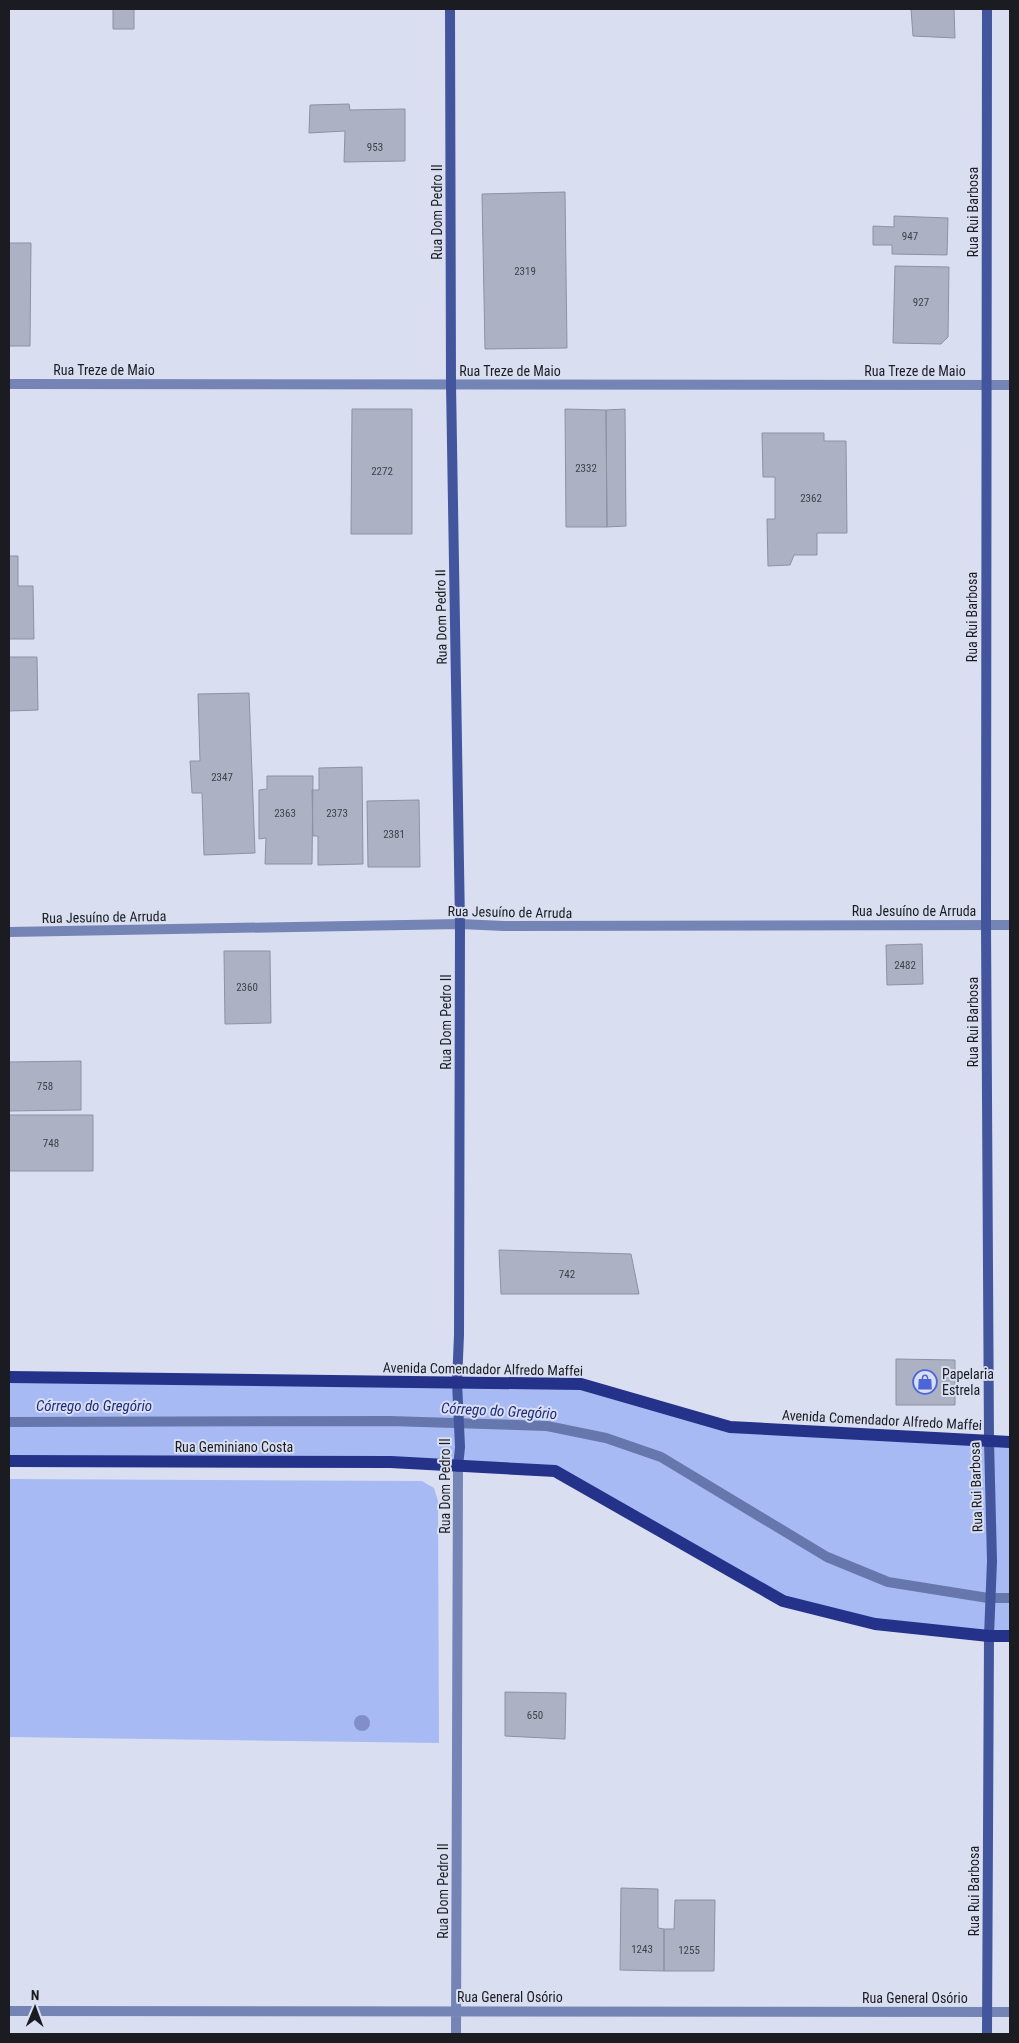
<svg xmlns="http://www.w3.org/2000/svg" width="1019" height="2043" viewBox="0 0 1019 2043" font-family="'Roboto Condensed',sans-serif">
<rect width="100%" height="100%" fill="#d9dff1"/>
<path fill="#a7baf3" d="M9,1377L581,1384L730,1427L1010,1442V1636L875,1624L783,1601L555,1471L9,1461Z
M9,1479L422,1481L434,1488L438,1501L439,1743L9,1737Z"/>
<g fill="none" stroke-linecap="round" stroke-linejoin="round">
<path stroke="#6677ad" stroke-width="10" d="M9,1422L390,1421L547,1426L606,1438L661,1457L827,1557L888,1582L988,1598H1010"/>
</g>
<path fill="#acb2c3" stroke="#8d92a3" d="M113,9H134V29H113Z
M911,9H954L955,38L913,36Z
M349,104L350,110L405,109V161L344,162L345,131L309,133L310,105Z
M565,192L567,348L485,349L482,194Z
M894,216L948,218L947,255L892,254V245H873V226L894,227Z
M9,243H31L30,346H9Z
M895,266L949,267L948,337L941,344L893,343Z
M352,409H412V534H351Z
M565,409L606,410L607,527H566Z
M625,409L626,526L607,527L606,410Z
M762,433H824V441H846L847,533H817V555H794L790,565L768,566L767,519H775V477H763Z
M9,556H18V586H33L34,639H9Z
M9,657H37L38,710L9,711Z
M249,693L255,853L204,855L202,793H192L190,761H200L198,694Z
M362,767L363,864L318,865V836H313L312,790H319V768Z
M267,776H313L312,864H265L266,838L259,839V790L267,789Z
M419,800L420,867H368L367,801Z
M922,944L923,984L887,985L886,945Z
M224,951H270L271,1023L225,1024Z
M81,1061V1110L9,1111V1062Z
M9,1115H93V1171H9Z
M499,1250L631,1254L639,1294H501Z
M896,1359L955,1360V1405H896Z
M505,1692L566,1693L565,1739L505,1736Z
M621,1888L658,1889V1928L664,1929V1971L620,1970Z
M675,1900H715L714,1971H664V1929H674Z"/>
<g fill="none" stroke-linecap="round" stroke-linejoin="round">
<path stroke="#7484b5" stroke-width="10" d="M9,384L1010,385"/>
<path stroke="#7484b5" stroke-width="10" d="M9,932L460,924L504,926L1010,925
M9,2011L1010,2012
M456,2034L458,1467"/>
<path stroke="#43569d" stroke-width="10" d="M450,9L451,384L460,924L459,1335L457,1382L460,1447L458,1467
M987,9L986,925L989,1441L992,1561L989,1636L987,2034"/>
<path stroke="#24328a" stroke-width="12" d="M9,1377L581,1384L730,1427L1010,1442
M9,1461L391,1462L555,1471L783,1601L875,1624L989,1636H1010"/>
</g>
<circle fill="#828fc7" cx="362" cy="1723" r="8"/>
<defs>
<g id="shop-ring" transform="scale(1.25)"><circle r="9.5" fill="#d9dff1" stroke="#4c66da" stroke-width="1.5"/><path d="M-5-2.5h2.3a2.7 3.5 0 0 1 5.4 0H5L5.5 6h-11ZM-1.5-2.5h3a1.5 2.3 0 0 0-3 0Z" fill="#4c66da"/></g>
</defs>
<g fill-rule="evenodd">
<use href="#shop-ring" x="925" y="1382"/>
</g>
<g text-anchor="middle" stroke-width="4" stroke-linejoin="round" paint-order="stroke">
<g font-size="11" fill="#3e424a">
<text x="375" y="151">953</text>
<text x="910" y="240">947</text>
<text x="525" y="275">2319</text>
<text x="921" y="306">927</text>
<text x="586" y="472">2332</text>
<text x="382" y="475">2272</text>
<text x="811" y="502">2362</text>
<text x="222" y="781">2347</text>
<text x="285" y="817">2363</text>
<text x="337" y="817">2373</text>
<text x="394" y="838">2381</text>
<text x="905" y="969">2482</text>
<text x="247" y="991">2360</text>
<text x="45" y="1090">758</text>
<text x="51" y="1147">748</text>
<text x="567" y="1278">742</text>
<text x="535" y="1719">650</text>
<text x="642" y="1953">1243</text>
<text x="689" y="1954">1255</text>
</g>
<g font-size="14" fill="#1a1c22" stroke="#d9dff1">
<text transform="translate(437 212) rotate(-90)" y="5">Rua Dom Pedro II</text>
<text transform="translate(973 212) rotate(-90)" y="5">Rua Rui Barbosa</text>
<text x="104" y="375">Rua Treze de Maio</text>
<text x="510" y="376">Rua Treze de Maio</text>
<text x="915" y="376">Rua Treze de Maio</text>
<text transform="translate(441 617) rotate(-91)" y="5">Rua Dom Pedro II</text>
<text transform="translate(972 617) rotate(-90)" y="5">Rua Rui Barbosa</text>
<text x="914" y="916">Rua Jesuíno de Arruda</text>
<text transform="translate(510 912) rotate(1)" y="5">Rua Jesuíno de Arruda</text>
<text transform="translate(104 917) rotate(-1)" y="5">Rua Jesuíno de Arruda</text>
<text transform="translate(446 1022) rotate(-90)" y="5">Rua Dom Pedro II</text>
<text transform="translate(973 1022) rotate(-90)" y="5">Rua Rui Barbosa</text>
<text transform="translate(483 1369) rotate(1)" y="5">Avenida Comendador Alfredo Maffei</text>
<text transform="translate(882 1420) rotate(3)" y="5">Avenida Comendador Alfredo Maffei</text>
<text x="234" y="1452">Rua Geminiano Costa</text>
<text transform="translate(445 1486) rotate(-90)" y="5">Rua Dom Pedro II</text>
<text transform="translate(976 1487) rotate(-92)" y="5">Rua Rui Barbosa</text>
<text transform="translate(443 1891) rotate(-90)" y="5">Rua Dom Pedro II</text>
<text transform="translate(974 1891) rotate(-90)" y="5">Rua Rui Barbosa</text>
<text x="510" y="2002">Rua General Osório</text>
<text x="915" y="2003">Rua General Osório</text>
</g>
<g font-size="14" fill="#1a1c22" stroke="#d9dff1" text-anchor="start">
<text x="942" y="1379">Papelaria<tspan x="942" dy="16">Estrela</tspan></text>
</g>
<g font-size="15" font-style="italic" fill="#1e2b7f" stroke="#d9dff1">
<text x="94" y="1411">Córrego do Gregório</text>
<text transform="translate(499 1411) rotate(3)" y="5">Córrego do Gregório</text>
</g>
</g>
<rect width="1019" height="2043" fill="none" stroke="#1a1c22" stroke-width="20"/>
<g transform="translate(35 2008) rotate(1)" stroke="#d9dff1" stroke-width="4" paint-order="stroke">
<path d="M0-4L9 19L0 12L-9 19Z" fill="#1a1c22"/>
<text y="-8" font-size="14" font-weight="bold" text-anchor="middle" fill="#1a1c22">N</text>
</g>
</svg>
